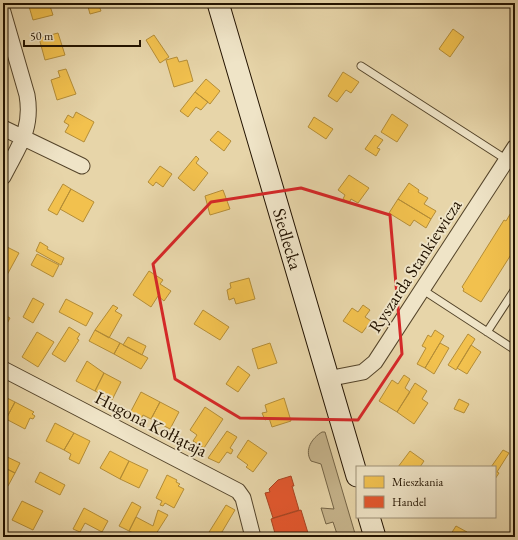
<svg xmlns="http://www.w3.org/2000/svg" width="518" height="540" viewBox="0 0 518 540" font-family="'EB Garamond',serif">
<rect width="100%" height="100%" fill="#e7d5a9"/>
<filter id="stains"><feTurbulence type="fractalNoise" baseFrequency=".005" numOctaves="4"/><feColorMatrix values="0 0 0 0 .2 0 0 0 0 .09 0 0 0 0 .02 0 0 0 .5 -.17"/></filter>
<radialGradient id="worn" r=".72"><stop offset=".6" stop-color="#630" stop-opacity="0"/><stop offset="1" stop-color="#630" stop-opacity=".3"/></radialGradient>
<path fill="#c6b48c" stroke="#746446" d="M322,432H325L356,537H338L333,522L326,524L321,508L334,509L321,464L311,461C304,450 312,438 322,432Z"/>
<path fill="#f2c14e" stroke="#b48d37" d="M28,3H49L53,15L33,20Z
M87,3H98L101,11L90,14Z
M453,29L464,37L450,57L439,49Z
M58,33L65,55L45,60L39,38Z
M154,35L169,57L160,63L146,40Z
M177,57L179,62L187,60L193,81L174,87L166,60Z
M66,69L76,94L57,100L51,80L60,77L58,71Z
M343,72L359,82L351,93L346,90L337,102L328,96Z
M206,79L220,91L210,104L195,92Z
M195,92L208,102L201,110L196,107L188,117L180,111Z
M76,112L94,122L84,142L65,132L69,125L64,122L68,115L73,118Z
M392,114L408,125L397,142L381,132Z
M314,117L333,129L326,139L308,127Z
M218,131L231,141L224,151L210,140Z
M375,135L383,140L377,148L380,149L376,156L365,149Z
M196,156L199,159L196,163L208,173L194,191L178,178Z
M160,166L172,174L163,187L156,182L153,186L148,182Z
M349,175L369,188L358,203L351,199L349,203L343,199L345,195L338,190Z
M409,183L419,190L418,192L428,198L424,204L436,211L431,219L398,199Z
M63,184L71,189L57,215L48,210Z
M71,189L94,202L83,222L60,209Z
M223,190L230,209L210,215L205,196Z
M398,199L431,219L426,228L414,220L410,226L389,213Z
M515,203V248L513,251L515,254L512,253L481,302L463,291L464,289L462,287L504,220L506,221L512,211L511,210Z
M40,242L48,247L47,249L64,258L61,265L36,251Z
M3,245L19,253L7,275L3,273Z
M37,254L59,265L53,277L31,265Z
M149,271L163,280L160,284L171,291L164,301L158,296L151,307L133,295Z
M249,278L255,299L236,304L234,298L229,300L227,290L231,288L230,283Z
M33,298L44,304L33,323L23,317Z
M66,299L93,313L86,326L59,312Z
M113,305L118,308L115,311L122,315L109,338L95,330Z
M363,305L370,310L365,317L371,321L362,333L343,321L352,308L358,312Z
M203,310L229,327L220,340L194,324Z
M3,314L10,318L3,331Z
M69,327L80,334L77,339L79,340L65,362L52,354Z
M95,330L120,343L114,354L89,341Z
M435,330L444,336L425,368L417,364L426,348L422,346L428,335L431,337Z
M37,332L54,342L38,367L22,357Z
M468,334L475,339L456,370L448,365Z
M128,337L146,346L142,355L123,345Z
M120,343L148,358L141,369L114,354Z
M270,343L277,363L258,369L252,349Z
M440,343L449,348L434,374L425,368Z
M471,345L481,352L467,374L457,368Z
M87,361L104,373L95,391L76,381Z
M238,366L250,375L238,392L226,384Z
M104,373L121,382L112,400L95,391Z
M404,375L410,379L405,388L410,392L397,412L379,401L392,380L398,384Z
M415,383L427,391L422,399L428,403L414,424L397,412Z
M141,392L160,402L151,419L143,415L141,419L130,413Z
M3,396L15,402L6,419L3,418Z
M284,398L291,421L272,427L269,418L265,420L262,413L267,412L265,405Z
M459,399L469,404L464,413L454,409Z
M15,402L34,412L32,414L35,416L33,419L30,418L25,429L6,419Z
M160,402L179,412L170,429L151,419Z
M205,407L223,419L204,448L193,441L197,435L190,430Z
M55,423L74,433L64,450L46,441Z
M227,431L237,437L230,448L233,450L231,454L227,452L219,463L208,458Z
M74,433L90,441L79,464L69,459L71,454L64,450Z
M248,440L267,453L253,472L246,467L248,465L237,457Z
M503,450L509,453L497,472L499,473L495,479V467H491Z
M110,451L129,461L120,479L100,468Z
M410,451L424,461L420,467H398Z
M3,455L20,463L15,473L3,467Z
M129,461L148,470L139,488L120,479Z
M3,467L15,473L8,486L3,484Z
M40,472L65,485L60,495L35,482Z
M167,475L177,480L176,482L180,484L178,486L184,489L174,508L165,503L163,506L160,505L162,501L156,498Z
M22,501L43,511L33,530L12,520Z
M132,502L141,507L129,531L119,526Z
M226,505L235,510L219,537H206Z
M84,508L108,521L102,532L85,523L80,532L73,529Z
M158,510L168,515L154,537H141L129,531L136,517L153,526Z
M456,526L467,532L464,537H449Z
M308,533L306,537H293Z"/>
<path fill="#e4572e" stroke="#aa4320" d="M291,476L294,486H292L299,510L273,518L265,493L270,492L269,489L278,480Z
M301,510L308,533L293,537H276L271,519Z"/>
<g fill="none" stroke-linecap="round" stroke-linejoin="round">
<g stroke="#54442a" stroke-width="9">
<path id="lane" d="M361,66L507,160
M423,290L515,350
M487,332L515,289"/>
</g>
<g stroke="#54442a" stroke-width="17">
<path id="street" d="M3,12L27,95C33,130 18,147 3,177
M3,128L82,166
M3,369L238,491L243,498L253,537
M327,379L363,372L375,362L515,147"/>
</g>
<g stroke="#231300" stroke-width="23">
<g id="secondary">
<path id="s1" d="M218,3L357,476"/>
<path d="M369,517L375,537"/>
</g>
</g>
<use href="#lane" stroke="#efe4c7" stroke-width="7"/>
<use href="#street" stroke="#efe4c7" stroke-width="15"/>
<use href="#secondary" stroke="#efe4c7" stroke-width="21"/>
</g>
<path fill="none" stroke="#d62828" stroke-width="3" stroke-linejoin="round" d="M301,188L390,215L402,354L358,420L240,418L175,379L153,264L211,202Z"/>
<g text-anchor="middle" stroke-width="4" stroke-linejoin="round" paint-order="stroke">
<g font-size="18" fill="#231300" stroke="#efe4c7">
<text dy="6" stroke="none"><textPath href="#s1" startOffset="246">Siedlecka</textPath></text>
<text transform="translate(415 266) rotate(-57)" y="6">Ryszarda Stankiewicza</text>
<text transform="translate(151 424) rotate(27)" y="6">Hugona Kołłątaja</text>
</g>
</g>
<rect width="518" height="540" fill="none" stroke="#e7d5a9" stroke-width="16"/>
<rect x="4" y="4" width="510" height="532" fill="none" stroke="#231300" stroke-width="2"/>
<rect x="8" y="8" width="502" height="524" fill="none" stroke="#231300"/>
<rect x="356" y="466" width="140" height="52" fill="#efe4c7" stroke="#9d9077"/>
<rect x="364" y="476" width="20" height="12" fill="#f2c14e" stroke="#9d9077"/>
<text x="392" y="486" font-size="12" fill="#231300">Mieszkania</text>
<rect x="364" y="496" width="20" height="12" fill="#e4572e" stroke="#9d9077"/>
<text x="392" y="506" font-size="12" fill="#231300">Handel</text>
<path d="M24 40v6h116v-6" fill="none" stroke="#231300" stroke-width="2"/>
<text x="30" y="40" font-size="12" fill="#231300" stroke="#efe4c7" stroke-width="3" paint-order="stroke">50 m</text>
<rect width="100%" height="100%" filter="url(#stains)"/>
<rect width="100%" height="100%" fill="url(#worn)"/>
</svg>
